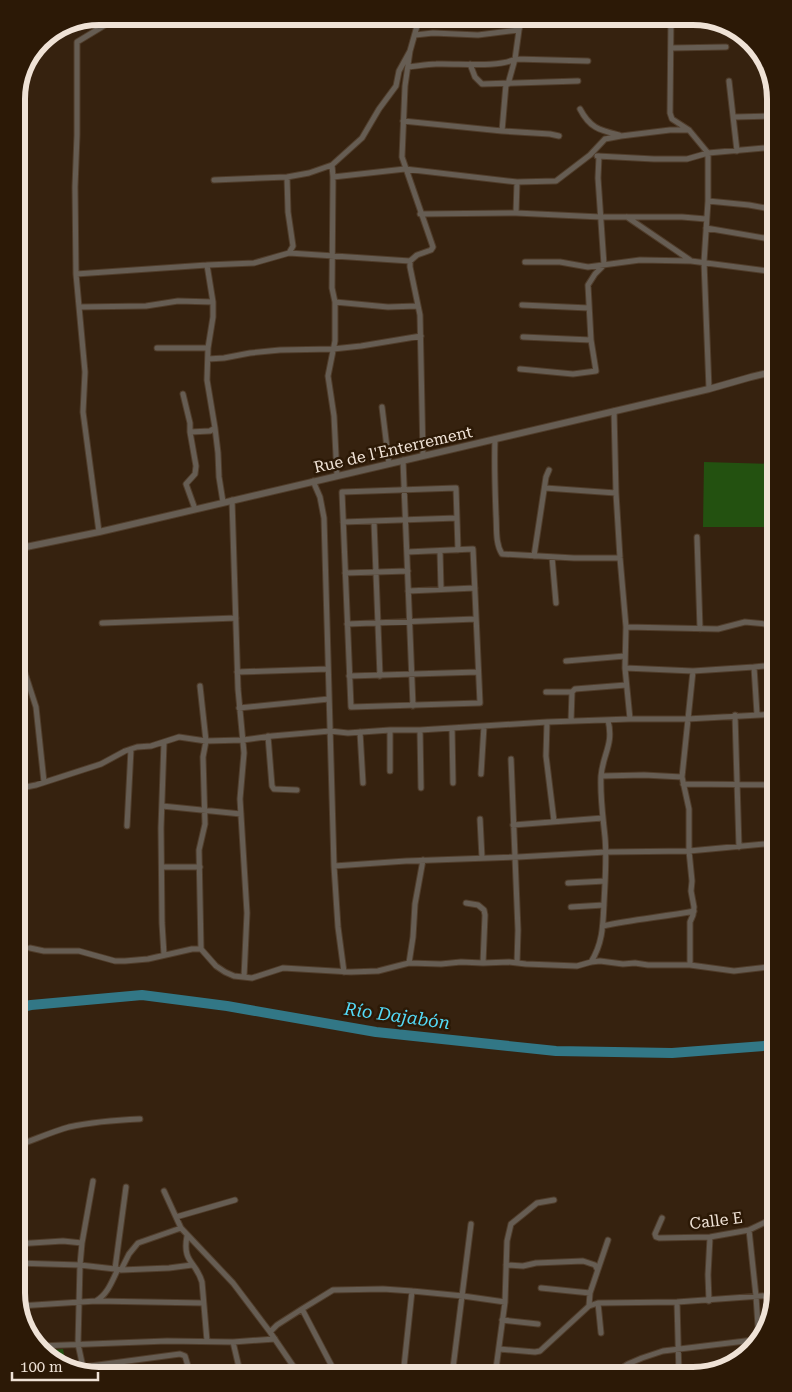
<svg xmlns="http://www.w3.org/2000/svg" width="792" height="1392" viewBox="0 0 792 1392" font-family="'Roboto Serif',serif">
<rect width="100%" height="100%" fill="#36220f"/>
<path fill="#235110" d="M704,462L776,464V527H703Z
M63,1349L66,1366L53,1362L44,1351Z"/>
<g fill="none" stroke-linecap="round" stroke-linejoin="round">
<path stroke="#327786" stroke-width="10" d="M16,1008L31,1005L142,995L227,1006L376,1032L556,1051L672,1053L776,1045"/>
<g stroke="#503d2b" stroke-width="7">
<path id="minor" d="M671,17L670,113L672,119L689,130L708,153V201L704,262L709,389
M415,35L433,33L478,35L519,30
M671,48L726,47
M410,51L405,86L402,157L433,247L431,250L417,255L410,261V267L420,315L423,456
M470,64L475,77L482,84L578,81
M408,67C418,66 427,64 436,64C457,63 499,68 515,59L588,61
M729,81L737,151
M508,84L515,59L519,30L522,18
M580,109C590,128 599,130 619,135
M734,117L776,116
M403,121L502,131L550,134L559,136
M502,131L506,84
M597,156L654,159H687L708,153L776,147
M332,165L333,177L332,288L335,302V341L328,376L334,416L337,476
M333,177L405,169L517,182L556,181L590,155L605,139L621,136L670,130H689
M214,180L287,177L309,173L332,165L362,138L379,109L396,86L399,71L410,51L419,19
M708,201L749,205L776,210
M516,213L517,182
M420,214L516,213L601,217H682L706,219
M627,217L690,260
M706,228L776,240
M289,253L410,261
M525,262H560L588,267L640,260L691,261L776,272
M76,274L207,265L254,263L289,253L293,246L288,212L287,177
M335,302L388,307L417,306
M522,305L589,308
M79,307L146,306L178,301L213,302
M523,337L591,340
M157,348H208
M208,359L224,358L250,353L280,350L333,349L361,346L421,336
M520,369L573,374L596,371L591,340L588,285L595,274L604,265L598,178L599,156
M183,394L190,423V432L196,466L195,474L186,484L195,509
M382,407L389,464
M614,411L616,493L620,558L626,627L625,668L630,719
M215,428L218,453L219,477L223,502
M190,432L210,431L215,428L207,380L208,348L213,317V302L207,265
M495,439C494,465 495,489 496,515C497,528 495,543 502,554L574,558H620
M403,460L413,706
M313,481L320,497L324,518L334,866L338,927L344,972
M545,488L616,493
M232,500L238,689L244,753L240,799L247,913L244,977
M343,522L457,518
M374,522L380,676
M99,532L83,412L85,372L76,274L75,187L77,135V42L110,22
M697,537L700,629
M440,551L441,589
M407,552L473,549L480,703L351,707L342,492L456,488L458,550
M534,556L546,477L549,470
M552,557L556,603
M345,573L408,571
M408,591L475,588
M102,623L236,618
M347,624L476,619
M626,627L718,629L745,622L776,625
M16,638L24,670L36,707L44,782
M566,661L625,656
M625,668L693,671L754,667
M237,672L328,669
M349,676L478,672
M200,686L206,741L203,757L205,824L199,850L201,949
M546,692H572
M239,708L329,699
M757,714L754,667L776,665
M735,715L739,847
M571,721L572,692L575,689L626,685
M547,722L546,756L554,821
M452,728L453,783
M390,730V771
M420,730L421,788
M360,732L363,783
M268,736L272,786L274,789L297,790
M164,742L161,828L162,923L164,955
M511,759L518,930L517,963
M481,774L484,726
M601,776L644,775L682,777
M683,784L776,785
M16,789L36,785L101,764L125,751L137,747L151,746L179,737L206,741L243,740L272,736L330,731L348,733L390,730H420L547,722L630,719H687L776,714
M162,806L241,814
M480,819L482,858
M513,825L603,818
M127,826L131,749
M334,866L406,861L518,857L606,852L689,851L776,843
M162,867H200
M568,883L605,881
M466,903L478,905L484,910L485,915L483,963
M571,907L604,905
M603,926C633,919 664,917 694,911
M30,948L44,951H79L115,961H125L148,959L192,949H201L216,966L225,972L234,976L252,978L283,968L351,972L378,971L409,963L441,964L461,962L483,963L509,962L526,964L577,966L591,962L600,961L623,964L635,963L648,965H690L734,971L776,966
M591,962C603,943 603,924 604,903C605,881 607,859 605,837C603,817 600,797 601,776C603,753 614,745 608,720
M409,963L413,937L415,904L423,860
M690,965V922L693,915L694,907L691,891L692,881L689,851V809L682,777L693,671
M16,1146C34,1140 51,1132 69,1127C92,1122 116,1120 140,1119
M164,1191L181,1228L233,1283L270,1332L300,1376
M176,1217L235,1200
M662,1218L655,1234L656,1237L659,1238L710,1237L749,1230L776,1217
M749,1230L756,1296L759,1341
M187,1236C182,1263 196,1261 202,1282L207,1341
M16,1244L63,1241L82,1243
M16,1263L80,1265L115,1269
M506,1265L523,1266L536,1263L583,1261L595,1265L597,1269
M117,1269H115L126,1187
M121,1270L169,1268L192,1265
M541,1288L590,1293
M96,1301L203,1303
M709,1301L708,1275L710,1237
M677,1302L679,1376
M598,1303L601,1333
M19,1306L96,1301C108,1294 112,1281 118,1269L121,1270L129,1254L138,1243L181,1228
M589,1306L590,1293L608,1240
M302,1309L337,1376
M502,1320L538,1324
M270,1332L277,1325L302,1309L333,1290L383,1289L412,1291L463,1296L505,1302
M39,1346L167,1341L233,1342
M499,1349L535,1352L540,1351L589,1306L598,1303L677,1302L775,1295
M83,1367L180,1354L185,1356L191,1376
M84,1372L78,1344L80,1265L82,1243L93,1181
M241,1376L233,1342L275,1339
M252,1376L295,1367
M403,1376L412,1291
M452,1376L471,1224
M495,1376L505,1302L507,1241L511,1224L537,1203L554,1200
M619,1376L622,1368L628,1364L642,1358L663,1351L762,1339"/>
</g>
<g stroke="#503d2b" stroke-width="8">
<path id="tertiary" d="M16,549L99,532L709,389L751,377L776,371"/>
</g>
<use href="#minor" stroke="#665d53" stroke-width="5"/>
<use href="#tertiary" stroke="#665d53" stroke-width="6"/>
</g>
<g text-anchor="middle" stroke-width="5" stroke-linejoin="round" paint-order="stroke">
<g font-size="16" fill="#efe2d6" stroke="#2c1906">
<text transform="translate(393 449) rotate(-13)" y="6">Rue de l'Enterrement</text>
<text transform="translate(716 1220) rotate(-7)" y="6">Calle E</text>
</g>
<g font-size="18" font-style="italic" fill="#54daf7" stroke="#2c1906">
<text transform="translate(397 1016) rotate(8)" y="6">Río Dajabón</text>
</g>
</g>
<path d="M0 0H792V1392H0ZM99 25H693A74 74 0 0 1 767 99V1293A74 74 0 0 1 693 1367H99A74 74 0 0 1 25 1293V99A74 74 0 0 1 99 25Z" fill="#2c1906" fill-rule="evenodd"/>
<path fill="none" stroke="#efe2d6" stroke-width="6" d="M99 25H693A74 74 0 0 1 767 99V1293A74 74 0 0 1 693 1367H99A74 74 0 0 1 25 1293V99A74 74 0 0 1 99 25Z"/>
<path d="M12 1372v8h86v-8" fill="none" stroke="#efe2d6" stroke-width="2.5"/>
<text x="20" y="1372" font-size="15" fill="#efe2d6" stroke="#2c1906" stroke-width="4" paint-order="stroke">100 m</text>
</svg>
